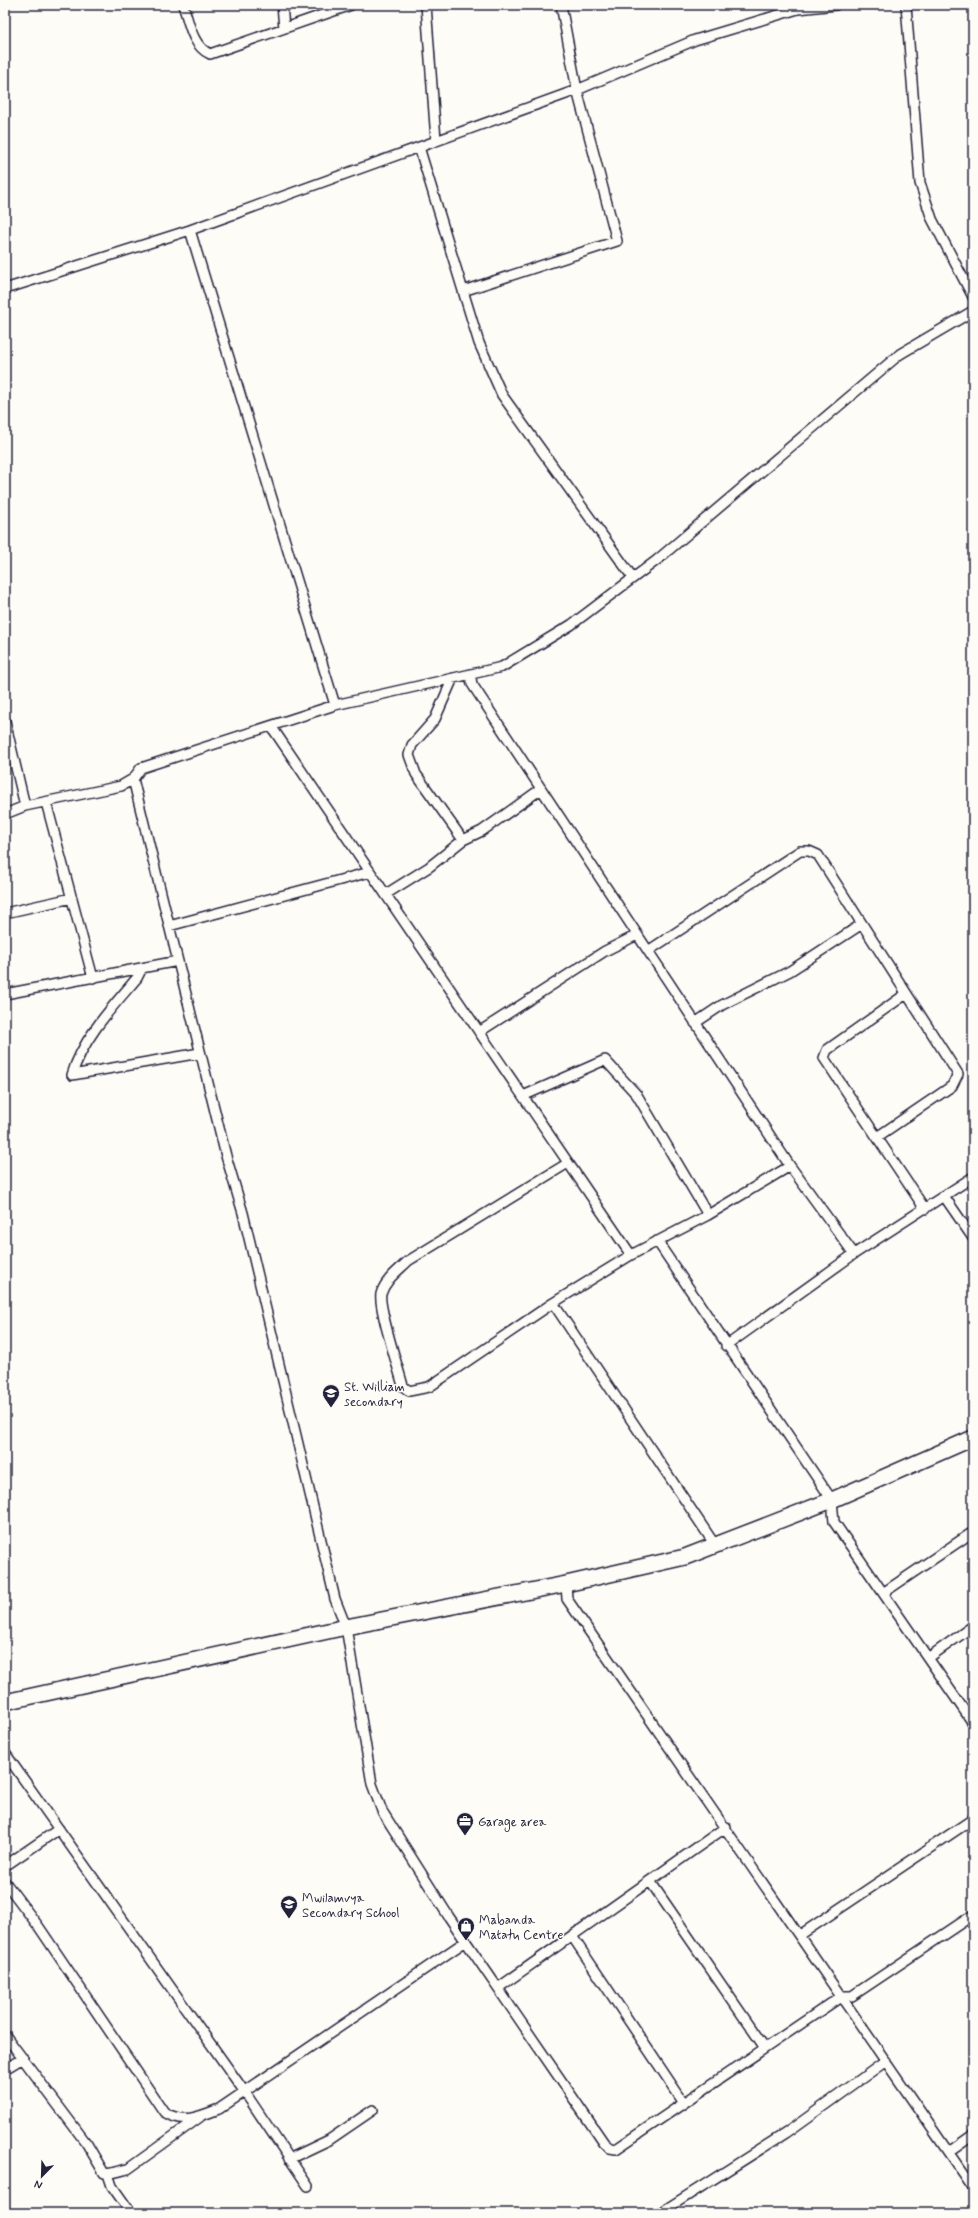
<svg xmlns="http://www.w3.org/2000/svg" width="978" height="2218" viewBox="0 0 978 2218" font-family="Mynerve,sans-serif">
<rect width="100%" height="100%" fill="#fdfcf7"/>
<filter id="ink" filterUnits="userSpaceOnUse"><feTurbulence type="fractalNoise" baseFrequency=".025" numOctaves="2"/><feDisplacementMap in="SourceGraphic" scale="8" xChannelSelector="R" yChannelSelector="G"/><feConvolveMatrix kernelMatrix="1 2 1 2 8 2 1 2 1" color-interpolation-filters="sRGB"/></filter>
<g filter="url(#ink)">
<g fill="none" stroke-linecap="round" stroke-linejoin="round">
<g stroke="#22223b" stroke-width="12">
<path id="minor" d="M183,5C189,22 192,46 210,54L351,5
M282,5L284,28
M426,5L436,140
M906,5L920,183L932,219L973,297
M419,147L479,343L502,395L633,578
M190,230L335,705
M5,289L190,230L577,90L695,40L798,9L836,5
M463,291L617,241L577,90L561,5
M973,311L900,354L657,560L571,625L502,667L335,705L141,768L133,779L226,1156L243,1213L335,1599L346,1627L372,1784L382,1811L449,1917L604,2143L610,2148L616,2149L842,1996H852L973,1915
M470,674L472,684L790,1166L854,1254
M453,678L435,719L412,745L409,755L416,774L463,840
M5,721L25,806
M271,726L631,1255
M46,802L93,978
M5,814L25,806L121,786L133,779
M386,894L429,867L463,840L482,831L541,789
M5,913L72,898
M169,926L370,872
M648,951L800,851H809L818,855L958,1074L952,1086L877,1137
M142,968L137,978C113,1006 82,1039 72,1075L200,1053
M5,994L178,961
M906,994L827,1050L824,1058L925,1209
M695,1023L722,1005L790,971L862,924
M479,1032L605,951L637,935
M523,1096L605,1060L637,1095L708,1215
M568,1163L408,1261C398,1271 385,1280 381,1294C378,1307 399,1370 403,1386L409,1391L429,1387L553,1303L631,1255L708,1215L790,1166
M944,1196L973,1238
M657,1241L832,1500L834,1522L973,1723
M553,1303L715,1545
M726,1346L854,1254L973,1177
M566,1584L567,1599L973,2188
M883,1593L973,1532
M928,1658L973,1626
M5,1753L244,2091L308,2186
M5,1866L59,1829
M650,1881L765,2048
M5,1882L39,1927L164,2112C183,2124 199,2117 219,2109L466,1941
M800,1935L973,1819
M572,1936L684,2103
M498,1988L726,1827
M5,2035L87,2144L104,2173C112,2175 120,2170 128,2169L200,2117
M5,2069L23,2058
M949,2152L973,2135
M289,2159L329,2140L373,2110
M108,2174L112,2186L131,2213
M660,2213L786,2133L886,2061"/>
</g>
<g stroke="#22223b" stroke-width="18">
<path id="trunk" d="M5,1702L346,1627L566,1584L685,1557L832,1500L973,1438"/>
</g>
<use href="#minor" stroke="#fdfcf7" stroke-width="9"/>
<use href="#trunk" stroke="#fdfcf7" stroke-width="15"/>
</g>
</g>
<defs>
<g id="school-pin" transform="scale(0.9)"><path d="M0 17L-7.5 6A9.5 9.5 0 1 1 7.5 6Z" fill="#22223b" stroke="#fdfcf7"/><path d="M0-5L7-2L0 1L-7-2ZM-4 1L0 2.5L4 1V4Q0 6-4 4Z" fill="#fff"/></g>
<g id="office-pin" transform="scale(0.9)"><path d="M0 17L-7.5 6A9.5 9.5 0 1 1 7.5 6Z" fill="#22223b" stroke="#fdfcf7"/><path d="M-6-3h4V-5.5h4V-3h4V5H-6ZM-1-4.5V-3h2v-1.5ZM-6 0V1H6V0Z" fill="#fff"/></g>
<g id="shop-pin" transform="scale(0.9)"><path d="M0 17L-7.5 6A9.5 9.5 0 1 1 7.5 6Z" fill="#22223b" stroke="#fdfcf7"/><path d="M-5-2.5h2.3a2.7 3.5 0 0 1 5.4 0H5L5.5 6h-11ZM-1.5-2.5h3a1.5 2.3 0 0 0-3 0Z" fill="#fff"/></g>
</defs>
<g fill-rule="evenodd">
<use href="#school-pin" x="331" y="1393"/>
<use href="#office-pin" x="465" y="1821"/>
<use href="#school-pin" x="289" y="1904"/>
<use href="#shop-pin" x="466" y="1926"/>
</g>
<g text-anchor="middle" stroke-width="3" stroke-linejoin="round" paint-order="stroke">
<g font-size="13" fill="#22223b" stroke="#fdfcf7" text-anchor="start">
<text x="344" y="1391">St. William<tspan x="344" dy="15">secondary</tspan></text>
<text x="478" y="1826">Garage area</text>
<text x="302" y="1902">Mwilamvya<tspan x="302" dy="15">Secondary School</tspan></text>
<text x="479" y="1924">Mabanda<tspan x="479" dy="15">Matatu Centre</tspan></text>
</g>
</g>
<rect width="978" height="2218" fill="none" stroke="#fdfcf7" stroke-width="20"/>
<rect x="10" y="10" width="958" height="2198" fill="none" stroke="#22223b" stroke-width="1.5" filter="url(#ink)"/>
<g transform="translate(42 2176) rotate(203)" stroke="#fdfcf7" stroke-width="3" paint-order="stroke">
<path d="M0-3L7 15L0 10L-7 15Z" fill="#22223b"/>
<text y="-6" font-size="11" font-weight="bold" text-anchor="middle" fill="#22223b">N</text>
</g>
</svg>
